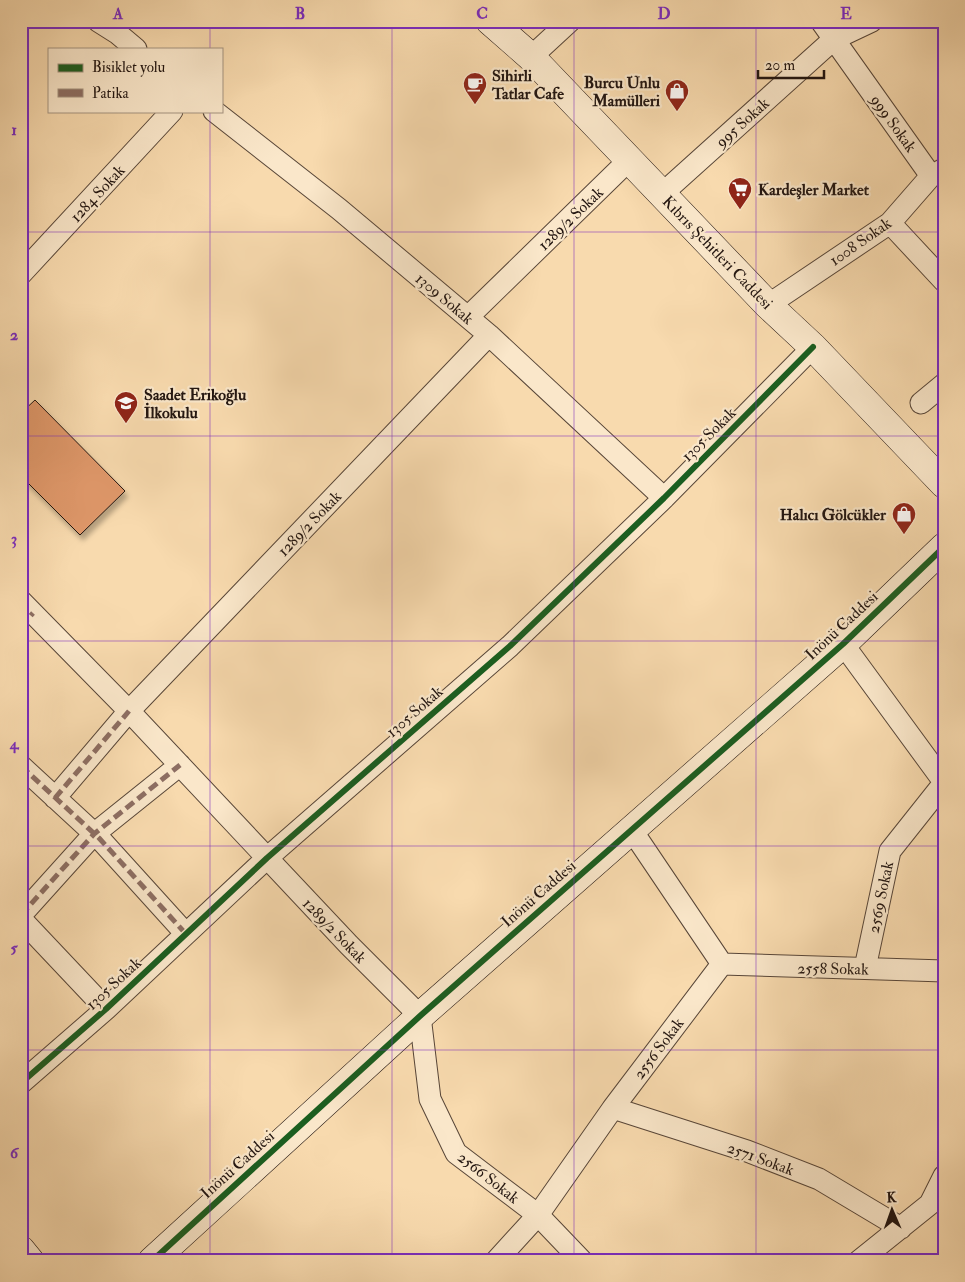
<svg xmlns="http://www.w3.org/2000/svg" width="965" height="1282" viewBox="0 0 965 1282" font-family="'IM FELL Double Pica',serif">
<defs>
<filter id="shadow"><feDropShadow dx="3" dy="5.5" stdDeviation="2.5" flood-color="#0004"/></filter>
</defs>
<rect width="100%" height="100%" fill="#f8daae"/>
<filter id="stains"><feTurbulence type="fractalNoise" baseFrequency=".004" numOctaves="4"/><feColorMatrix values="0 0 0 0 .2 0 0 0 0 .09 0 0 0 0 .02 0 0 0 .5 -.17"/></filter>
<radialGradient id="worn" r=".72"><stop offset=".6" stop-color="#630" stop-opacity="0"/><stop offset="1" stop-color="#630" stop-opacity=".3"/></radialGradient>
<path fill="#e0986b" stroke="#221510" filter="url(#shadow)" d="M35,400L125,491L80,535L21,476V413Z"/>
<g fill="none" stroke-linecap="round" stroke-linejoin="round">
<g stroke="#584638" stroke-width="23">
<path id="street" d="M98,21L117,33L136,49
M821,21L931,176
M531,57L570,21
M214,111L339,209L489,335L664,498
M663,193L834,39L872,21
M890,223L944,281
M21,274L172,111
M768,305L890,223L931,176L944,169
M468,317L629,160
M921,403L944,384
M21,601L129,711L349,945L420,1016L430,1099L456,1153L538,1215L582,1261
M843,644L944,782
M21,766L99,838L186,934
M55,798L129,711L489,335
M21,915L94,834L180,765
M21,919L106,1009
M722,964L944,971
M865,968L890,851L944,783
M21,1083L106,1009L267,858L510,646L664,498L813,347
M613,1108L747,1151L819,1179L901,1228
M496,1261L538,1215L613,1108L722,964L631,829
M859,1261L930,1204L944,1176"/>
</g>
<g stroke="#221510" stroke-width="29">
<path id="secondary" d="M490,21L531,57L768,305L813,347L944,484
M21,1250L30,1261
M152,1261L420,1016L843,644L944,547"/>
</g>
<use href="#street" stroke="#fae7ca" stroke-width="21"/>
<use href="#secondary" stroke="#fae7ca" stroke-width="28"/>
<path stroke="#8d6e63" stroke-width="5" stroke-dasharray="10 5" stroke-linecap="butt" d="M21,627L33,613
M21,766L99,838L186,934
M55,798L129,711
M21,915L94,834L180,765"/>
<g stroke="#fae7ca" stroke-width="9">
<path id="cycleway" d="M21,1083L106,1009L267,858L510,646L664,498L813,347
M152,1261L420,1016L843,644L944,547"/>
</g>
<use href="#cycleway" stroke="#1b5e20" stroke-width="6"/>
</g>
<path fill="none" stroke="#7b2cbf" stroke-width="1" stroke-opacity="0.55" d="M210,21V49M392,21V1261M574,21V1261M756,21V1261M210,111V1261M21,232H944M21,436H944M21,641H944M21,846H944M21,1050H944"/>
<defs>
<g id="cafe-pin" transform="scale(1.25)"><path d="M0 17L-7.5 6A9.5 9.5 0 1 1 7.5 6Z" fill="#8f2418" stroke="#fae7ca"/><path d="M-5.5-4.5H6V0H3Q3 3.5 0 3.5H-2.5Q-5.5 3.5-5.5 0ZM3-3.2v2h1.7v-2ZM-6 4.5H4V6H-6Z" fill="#fff"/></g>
<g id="shop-pin" transform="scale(1.25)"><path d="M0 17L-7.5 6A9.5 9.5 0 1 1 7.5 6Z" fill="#8f2418" stroke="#fae7ca"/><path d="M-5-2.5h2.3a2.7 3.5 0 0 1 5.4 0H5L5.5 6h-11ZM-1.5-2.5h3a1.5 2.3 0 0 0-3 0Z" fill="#fff"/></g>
<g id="supermarket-pin" transform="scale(1.25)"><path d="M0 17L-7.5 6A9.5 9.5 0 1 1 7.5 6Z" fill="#8f2418" stroke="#fae7ca"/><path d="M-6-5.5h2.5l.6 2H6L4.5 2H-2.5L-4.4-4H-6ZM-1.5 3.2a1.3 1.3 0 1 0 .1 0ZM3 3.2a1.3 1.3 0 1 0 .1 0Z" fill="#fff"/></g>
<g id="school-pin" transform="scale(1.25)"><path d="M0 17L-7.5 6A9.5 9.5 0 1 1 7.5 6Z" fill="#8f2418" stroke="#fae7ca"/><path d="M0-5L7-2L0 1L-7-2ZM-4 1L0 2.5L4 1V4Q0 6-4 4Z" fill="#fff"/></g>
</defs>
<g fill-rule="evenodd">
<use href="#cafe-pin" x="475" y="84"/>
<use href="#shop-pin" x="677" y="91"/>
<use href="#supermarket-pin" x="740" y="189"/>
<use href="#school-pin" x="126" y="403"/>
<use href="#shop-pin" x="904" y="514"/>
</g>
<g text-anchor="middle" stroke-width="4.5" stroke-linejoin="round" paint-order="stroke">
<g font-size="16" font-weight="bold" fill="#221510" stroke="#fae7ca" text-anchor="start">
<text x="492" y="81">Sihirli<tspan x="492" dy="18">Tatlar Cafe</tspan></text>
<text x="660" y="88" text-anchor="end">Burcu Unlu<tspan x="660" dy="18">Mamülleri</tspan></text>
<text x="758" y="195">Kardeşler Market</text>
<text x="144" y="400">Saadet Erikoğlu<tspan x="144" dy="18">İlkokulu</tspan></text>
<text x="886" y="520" text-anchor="end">Halıcı Gölcükler</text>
</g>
<g font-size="16" fill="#221510" stroke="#fae7ca">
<text transform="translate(742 122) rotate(-42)" y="6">995 Sokak</text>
<text transform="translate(894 123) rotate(54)" y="6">999 Sokak</text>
<text transform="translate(97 193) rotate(-47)" y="6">1284 Sokak</text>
<text transform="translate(570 218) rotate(-44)" y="6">1289/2 Sokak</text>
<text transform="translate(860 241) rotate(-35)" y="6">1008 Sokak</text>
<text transform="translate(718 252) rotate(46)" y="6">Kıbrıs Şehitleri Caddesi</text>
<text transform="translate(445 298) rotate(40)" y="6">1309 Sokak</text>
<text transform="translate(708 434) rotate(-45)" y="6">1305 Sokak</text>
<text transform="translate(309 523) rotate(-46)" y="6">1289/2 Sokak</text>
<text transform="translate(841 625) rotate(-43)" y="6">Inönü Caddesi</text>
<text transform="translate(414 711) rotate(-41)" y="6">1305 Sokak</text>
<text transform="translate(538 893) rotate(-41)" y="6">Inönü Caddesi</text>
<text transform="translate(880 897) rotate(-78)" y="6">2569 Sokak</text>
<text transform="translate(335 930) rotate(46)" y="6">1289/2 Sokak</text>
<text transform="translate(833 968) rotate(1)" y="6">2558 Sokak</text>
<text transform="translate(113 983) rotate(-43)" y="6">1305 Sokak</text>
<text transform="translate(658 1048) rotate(-53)" y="6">2556 Sokak</text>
<text transform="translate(761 1158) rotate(20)" y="6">2571 Sokak</text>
<text transform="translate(237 1164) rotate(-42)" y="6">Inönü Caddesi</text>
<text transform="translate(489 1177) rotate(38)" y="6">2566 Sokak</text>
</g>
</g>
<rect width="965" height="1282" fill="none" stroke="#f8daae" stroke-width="55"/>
<rect x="48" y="48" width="175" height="65" fill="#fae7ca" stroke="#a49380"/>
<rect x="58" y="64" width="25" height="8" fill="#1b5e20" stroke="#a49380"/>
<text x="92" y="72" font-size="15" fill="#221510">Bisiklet yolu</text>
<rect x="58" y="89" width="25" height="8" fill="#8d6e63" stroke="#a49380"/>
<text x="92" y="98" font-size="15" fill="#221510">Patika</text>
<g transform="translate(892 1210) rotate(358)" stroke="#fae7ca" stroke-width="4" paint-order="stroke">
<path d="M0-4L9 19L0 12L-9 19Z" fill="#221510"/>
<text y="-8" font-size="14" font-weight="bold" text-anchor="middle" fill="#221510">K</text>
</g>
<path d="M758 70v8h66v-8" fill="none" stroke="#221510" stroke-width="2.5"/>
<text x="765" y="70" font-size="15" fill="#221510" stroke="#fae7ca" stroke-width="4" paint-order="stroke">20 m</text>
<rect x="28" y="28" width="910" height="1226" fill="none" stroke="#7b2cbf" stroke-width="2"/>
<g font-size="16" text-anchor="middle" font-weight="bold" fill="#7b2cbf">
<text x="118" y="19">A</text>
<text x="300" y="19">B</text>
<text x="482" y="19">C</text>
<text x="664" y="19">D</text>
<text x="846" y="19">E</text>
<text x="14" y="135">1</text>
<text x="14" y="340">2</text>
<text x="14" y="544">3</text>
<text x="14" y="749">4</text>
<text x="14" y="953">5</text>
<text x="14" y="1158">6</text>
</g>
<rect width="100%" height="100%" filter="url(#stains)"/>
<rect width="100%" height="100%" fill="url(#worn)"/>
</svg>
